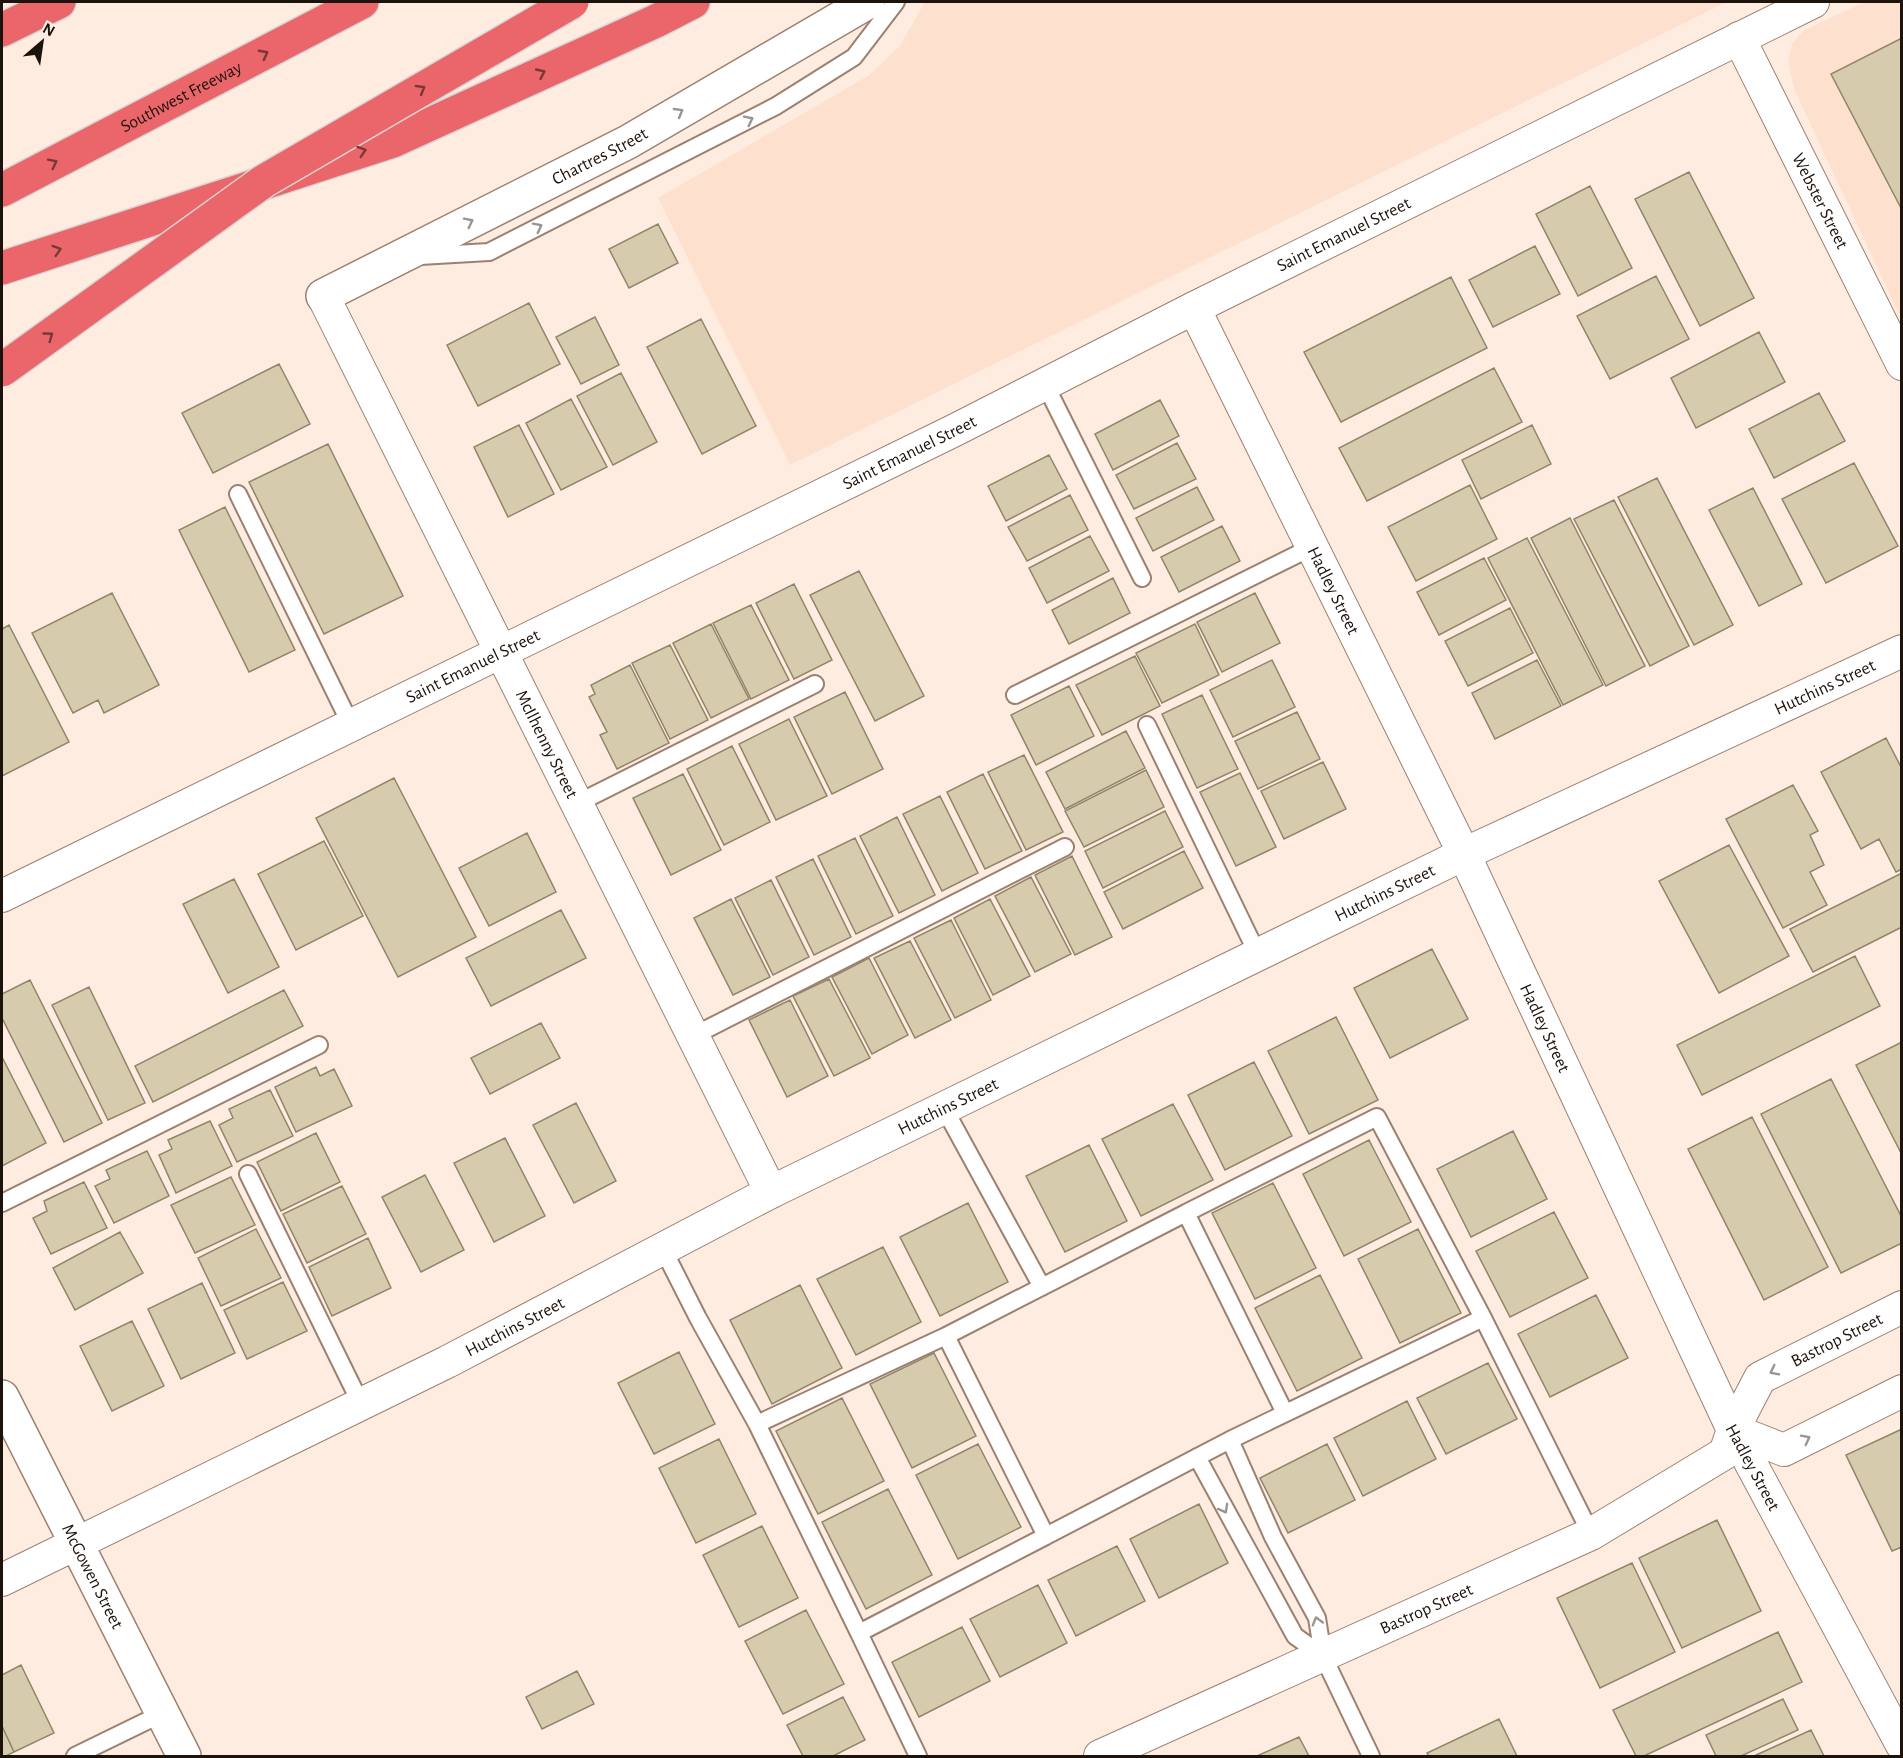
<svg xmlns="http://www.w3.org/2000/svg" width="1903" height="1758" viewBox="0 0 1903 1758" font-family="'Alegreya Sans',sans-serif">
<rect width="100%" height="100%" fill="#feece1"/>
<path fill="#fde0cd" d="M925,2H1727L790,465L658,198L868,76L899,47Z
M1864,2H1901V318L1794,89L1788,61L1792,44L1803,31Z"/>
<path fill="#d7cbad" stroke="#908569" stroke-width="1.5" d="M1902,38V210L1831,74Z
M1689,172L1754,298L1700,326L1635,199Z
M1590,186L1632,268L1578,296L1536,214Z
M658,224L678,263L629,288L609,249Z
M1535,246L1560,294L1493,327L1469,280Z
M1656,276L1689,339L1610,379L1577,316Z
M1451,277L1487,348L1341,422L1304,352Z
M529,303L560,364L478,406L447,345Z
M595,317L619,365L581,384L556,337Z
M701,319L756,426L702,454L647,347Z
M1759,332L1785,382L1696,428L1671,378Z
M279,364L310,424L213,473L182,413Z
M1494,368L1522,422L1367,501L1339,448Z
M621,373L657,442L613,465L577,396Z
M1819,393L1845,441L1774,478L1749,429Z
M571,399L607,467L561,490L526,423Z
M1160,400L1179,436L1113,470L1095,434Z
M519,425L554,494L508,517L474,447Z
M1532,425L1551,464L1481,499L1462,460Z
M1177,443L1196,479L1134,509L1116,475Z
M328,444L403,596L324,634L249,482Z
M1049,455L1067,489L1006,521L988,486Z
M1854,463L1898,546L1826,583L1782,499Z
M1657,478L1733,625L1694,645L1618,497Z
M1470,485L1497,539L1416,581L1388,527Z
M1197,487L1214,520L1153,551L1136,518Z
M1753,488L1802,584L1759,606L1709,510Z
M1070,495L1088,530L1027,561L1008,527Z
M1614,500L1689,646L1650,666L1574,519Z
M225,507L295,650L249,672L179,530Z
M1570,518L1645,666L1606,686L1531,538Z
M1222,526L1240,561L1179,592L1161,557Z
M1090,536L1109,571L1047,603L1029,568Z
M1527,538L1603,685L1563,705L1488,558Z
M1484,558L1506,600L1439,635L1417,592Z
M859,571L924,696L875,721L810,595Z
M1113,578L1130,613L1069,644L1052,610Z
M794,584L832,660L794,679L756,603Z
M112,593L159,685L104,713L98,700L73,713L32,633Z
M1255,593L1280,643L1222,672L1197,622Z
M751,605L789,680L751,699L713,623Z
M1510,608L1533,653L1468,686L1445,641Z
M711,624L749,699L711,718L673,643Z
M1195,624L1219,675L1162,703L1136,653Z
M9,625L69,742L2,776V629Z
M670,645L708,720L670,739L632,663Z
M1135,656L1160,706L1102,735L1076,685Z
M1272,660L1295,707L1233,737L1210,690Z
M1537,660L1561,706L1495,739L1472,693Z
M630,665L669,743L617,769L600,735L607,732L589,697L595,694L591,685Z
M1069,686L1094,736L1036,765L1011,715Z
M845,692L883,769L832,794L794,717Z
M1202,695L1238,769L1197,788L1162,714Z
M1297,712L1320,759L1258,789L1235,741Z
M789,719L827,796L776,820L739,744Z
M1126,731L1145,768L1065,809L1046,772Z
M1886,738L1902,769V869L1896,872L1879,839L1861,849L1821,772Z
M732,746L770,822L724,845L687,769Z
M1024,755L1063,832L1026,850L988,772Z
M1323,762L1346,809L1284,839L1261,791Z
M1146,770L1164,807L1084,847L1065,811Z
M1240,773L1276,847L1236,866L1200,792Z
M683,774L721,850L671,875L633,798Z
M983,774L1022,851L985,869L947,792Z
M394,778L476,937L398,977L316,818Z
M1793,785L1818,831L1810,835L1824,865L1810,872L1827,905L1783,928L1726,819Z
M940,796L978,873L942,891L903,814Z
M1165,811L1183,847L1103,888L1085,851Z
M897,817L935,895L899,913L860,836Z
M527,833L556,892L489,926L459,868Z
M855,838L893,916L856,934L818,856Z
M324,841L363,916L296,950L258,874Z
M1729,845L1789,956L1719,993L1659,881Z
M1184,851L1203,888L1123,929L1104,892Z
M1072,856L1112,937L1075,955L1035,875Z
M813,859L851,937L814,955L776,877Z
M1902,873V927L1813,972L1790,929Z
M1031,877L1071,954L1035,972L995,896Z
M234,879L279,967L228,993L183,904Z
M771,880L809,957L773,975L735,898Z
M731,899L770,977L733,995L694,918Z
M990,899L1030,976L993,995L954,918Z
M561,910L586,958L491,1006L466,958Z
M951,920L991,1000L955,1018L914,938Z
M910,941L951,1020L915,1038L874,958Z
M1432,949L1468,1019L1390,1058L1354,988Z
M1855,956L1880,1006L1702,1095L1677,1045Z
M869,958L908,1035L872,1054L832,977Z
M829,979L870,1058L834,1076L793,996Z
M30,980L102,1123L64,1142L2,1018V994Z
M89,987L145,1103L108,1120L52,1005Z
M284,990L303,1026L153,1102L135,1066Z
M790,1000L828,1076L787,1097L749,1020Z
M1336,1017L1378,1100L1309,1134L1268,1051Z
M541,1023L560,1058L490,1094L471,1058Z
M1902,1042V1155L1856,1065Z
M2,1057L46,1143L2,1166Z
M1254,1062L1292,1136L1225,1170L1188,1095Z
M316,1067L320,1076L334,1069L352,1106L296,1132L275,1087Z
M1831,1079L1902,1218V1243L1841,1273L1761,1114Z
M270,1090L293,1136L237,1162L219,1125L233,1118L229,1109Z
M576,1103L616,1181L574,1203L533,1125Z
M1173,1104L1213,1180L1141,1216L1102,1139Z
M1752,1117L1828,1267L1764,1300L1688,1149Z
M210,1121L232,1166L176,1193L159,1155L172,1149L168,1140Z
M1513,1131L1547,1199L1471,1237L1437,1169Z
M316,1133L340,1182L281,1211L257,1162Z
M505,1138L545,1216L494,1242L454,1163Z
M1369,1140L1411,1222L1344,1256L1303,1174Z
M1089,1145L1127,1221L1065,1252L1026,1176Z
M147,1151L169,1196L114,1223L95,1186L110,1179L106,1170Z
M425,1175L464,1250L421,1272L382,1197Z
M231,1177L255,1225L195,1253L171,1205Z
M84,1182L107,1228L51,1254L33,1218L47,1211L44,1201Z
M1273,1183L1316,1268L1255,1299L1212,1213Z
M342,1186L366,1234L307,1263L283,1214Z
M968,1203L1008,1282L940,1316L900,1237Z
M1554,1212L1588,1278L1510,1317L1476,1251Z
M256,1229L281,1278L221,1306L198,1258Z
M1418,1229L1461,1313L1400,1343L1358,1259Z
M120,1232L143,1273L75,1310L53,1268Z
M368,1238L391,1288L332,1316L309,1267Z
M883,1247L921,1322L856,1355L817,1279Z
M1320,1275L1362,1358L1297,1391L1255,1308Z
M283,1282L307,1331L247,1359L224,1310Z
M202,1283L235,1353L181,1379L148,1309Z
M800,1285L842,1368L772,1404L730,1320Z
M1596,1295L1628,1358L1550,1397L1518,1334Z
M132,1321L164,1386L112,1411L80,1346Z
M679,1352L715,1424L654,1454L618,1383Z
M934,1353L976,1436L912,1468L870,1384Z
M1488,1363L1517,1419L1446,1454L1417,1398Z
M842,1398L884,1481L818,1514L776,1431Z
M1407,1401L1436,1459L1363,1496L1334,1438Z
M1902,1429V1547L1892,1551L1846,1455Z
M719,1439L756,1514L696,1543L659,1468Z
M978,1444L1021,1527L958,1559L916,1475Z
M1327,1444L1355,1500L1288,1533L1260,1478Z
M888,1489L932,1575L866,1609L822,1522Z
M1199,1504L1228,1563L1159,1598L1130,1539Z
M1717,1520L1761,1611L1682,1648L1639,1558Z
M762,1526L798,1598L739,1627L703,1555Z
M1117,1546L1145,1601L1076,1636L1048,1580Z
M1632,1563L1675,1652L1600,1688L1557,1598Z
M1038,1585L1067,1643L1000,1677L970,1619Z
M806,1610L844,1684L783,1714L745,1641Z
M962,1627L990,1681L919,1717L892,1662Z
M1778,1632L1802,1682L1644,1756H1636L1613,1710Z
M21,1665L54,1733L14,1752L2,1726V1675Z
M577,1671L594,1704L542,1729L526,1697Z
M843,1697L865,1740L833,1756H803L787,1725Z
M1783,1699L1798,1730L1741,1756H1716L1706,1735Z
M1499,1719L1517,1756H1429L1427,1753Z
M2,1726L14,1752L6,1756H2Z
M1811,1730L1824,1756H1754Z
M1299,1737L1309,1756H1257Z"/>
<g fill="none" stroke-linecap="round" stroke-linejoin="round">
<g stroke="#9c8170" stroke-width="20">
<path id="service" d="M420,256L489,252L776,106L854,57L896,2
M1045,384L1142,578
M238,494L351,725
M1015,695L1312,547
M1147,725L1258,955
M576,804L815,684
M693,1036L1065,847
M944,1108L1042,1287
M248,1174L361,1404
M2,1203L319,1045
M1186,1213L946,1336L1046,1536L1230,1440L1483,1318L1591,1534
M663,1249L698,1318L757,1424L859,1633L1046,1536
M1285,1413L1186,1213L1377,1117L1483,1318
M757,1424L946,1336
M1197,1457L1295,1636L1323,1656L1317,1618L1273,1537L1230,1440
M859,1633L918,1756
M1323,1656L1371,1756
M75,1756L163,1713"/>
</g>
<g stroke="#9c8170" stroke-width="34">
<g id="minor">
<path id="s1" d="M1739,38L1902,364"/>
<path id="s2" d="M323,296L771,1192"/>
<path id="s3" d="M1194,308L1464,854L1733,1430L1902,1745"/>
<path id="s4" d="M2,896L955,430L1194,308L1813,2"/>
<path d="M1733,1430L1784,1450L1902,1391"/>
<path id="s5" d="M2,1580L447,1362L771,1192L944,1108L1464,854L1902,651"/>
<path id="s6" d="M1100,1756L1591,1534L1725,1453L1733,1430L1760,1378L1902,1307"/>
</g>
</g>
<g stroke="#9c8170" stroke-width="36">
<g id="tertiary">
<path id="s7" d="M323,296L628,142L868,2"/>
<path id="s8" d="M2,1397L184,1756"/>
</g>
</g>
<g stroke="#d6d5d3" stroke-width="36">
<g id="motorway">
<path d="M2,30L59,2"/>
<path id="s9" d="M2,190L362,2"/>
<path d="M2,268L393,141L656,21L693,2"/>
</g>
</g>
<use href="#service" stroke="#fff" stroke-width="16"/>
<use href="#minor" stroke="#fff" stroke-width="32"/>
<use href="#tertiary" stroke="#fff" stroke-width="33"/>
<use href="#motorway" stroke="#ea666b" stroke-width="33"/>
<g stroke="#d6d5d3" stroke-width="36" stroke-linecap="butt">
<path id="motorway-bridge" d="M2,370L264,181L572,2"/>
</g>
<use href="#motorway-bridge" stroke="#ea666b" stroke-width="33"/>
</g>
<defs><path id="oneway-chevron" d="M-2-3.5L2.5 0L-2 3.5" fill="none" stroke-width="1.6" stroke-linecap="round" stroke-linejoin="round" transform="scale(1.5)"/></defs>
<g stroke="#793837">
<use href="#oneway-chevron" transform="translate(264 54) rotate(-28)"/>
<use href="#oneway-chevron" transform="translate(541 73) rotate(-25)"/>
<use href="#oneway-chevron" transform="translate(421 89) rotate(-30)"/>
<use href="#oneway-chevron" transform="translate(362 151) rotate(-18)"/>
<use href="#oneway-chevron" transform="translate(53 163) rotate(-27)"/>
<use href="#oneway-chevron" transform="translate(57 250) rotate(-18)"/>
<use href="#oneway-chevron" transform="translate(49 336) rotate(-36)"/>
</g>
<g stroke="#999592">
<use href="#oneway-chevron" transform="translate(679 112) rotate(-30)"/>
<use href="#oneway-chevron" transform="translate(749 120) rotate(-27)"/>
<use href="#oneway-chevron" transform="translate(469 222) rotate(-27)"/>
<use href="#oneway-chevron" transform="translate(538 227) rotate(-27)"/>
<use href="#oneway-chevron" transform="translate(1774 1371) rotate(153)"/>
<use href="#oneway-chevron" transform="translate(1806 1439) rotate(-27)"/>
<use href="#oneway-chevron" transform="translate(1224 1509) rotate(61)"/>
<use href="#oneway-chevron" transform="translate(1317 1621) rotate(-106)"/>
</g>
<g text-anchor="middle" stroke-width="5" stroke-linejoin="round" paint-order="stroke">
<g font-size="18" fill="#1d130d" stroke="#feece1">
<text dy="6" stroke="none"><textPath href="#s9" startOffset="202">Southwest Freeway</textPath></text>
<text dy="6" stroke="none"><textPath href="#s7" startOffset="310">Chartres Street</textPath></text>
<text dy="6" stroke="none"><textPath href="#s1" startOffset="182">Webster Street</textPath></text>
<text dy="6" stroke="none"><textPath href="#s4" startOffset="1496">Saint Emanuel Street</textPath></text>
<text dy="6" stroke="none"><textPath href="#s4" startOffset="1010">Saint Emanuel Street</textPath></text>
<text dy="6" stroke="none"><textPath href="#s3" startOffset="315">Hadley Street</textPath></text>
<text dy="6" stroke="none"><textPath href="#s4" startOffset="524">Saint Emanuel Street</textPath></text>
<text dy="6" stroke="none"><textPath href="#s5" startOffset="2030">Hutchins Street</textPath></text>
<text dy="6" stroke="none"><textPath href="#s2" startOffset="501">McIlhenny Street</textPath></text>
<text dy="6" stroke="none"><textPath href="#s5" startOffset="1544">Hutchins Street</textPath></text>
<text dy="6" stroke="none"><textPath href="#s3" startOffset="801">Hadley Street</textPath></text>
<text dy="6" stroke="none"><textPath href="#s5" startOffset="1058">Hutchins Street</textPath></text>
<text dy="6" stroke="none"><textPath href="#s5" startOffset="572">Hutchins Street</textPath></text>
<text dy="6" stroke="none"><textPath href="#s6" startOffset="864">Bastrop Street</textPath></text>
<text dy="6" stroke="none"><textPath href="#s3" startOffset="1287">Hadley Street</textPath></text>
<text dy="6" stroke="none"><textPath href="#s8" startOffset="201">McGowen Street</textPath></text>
<text dy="6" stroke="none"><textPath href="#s6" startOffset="358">Bastrop Street</textPath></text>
</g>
</g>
<rect width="1903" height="1758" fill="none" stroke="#1d130d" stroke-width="6"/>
<g transform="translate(42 42) rotate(29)" stroke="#feece1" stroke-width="4.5" paint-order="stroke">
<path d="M0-4.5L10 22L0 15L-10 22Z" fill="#1d130d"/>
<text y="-9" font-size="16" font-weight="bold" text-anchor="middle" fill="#1d130d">N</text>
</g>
</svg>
